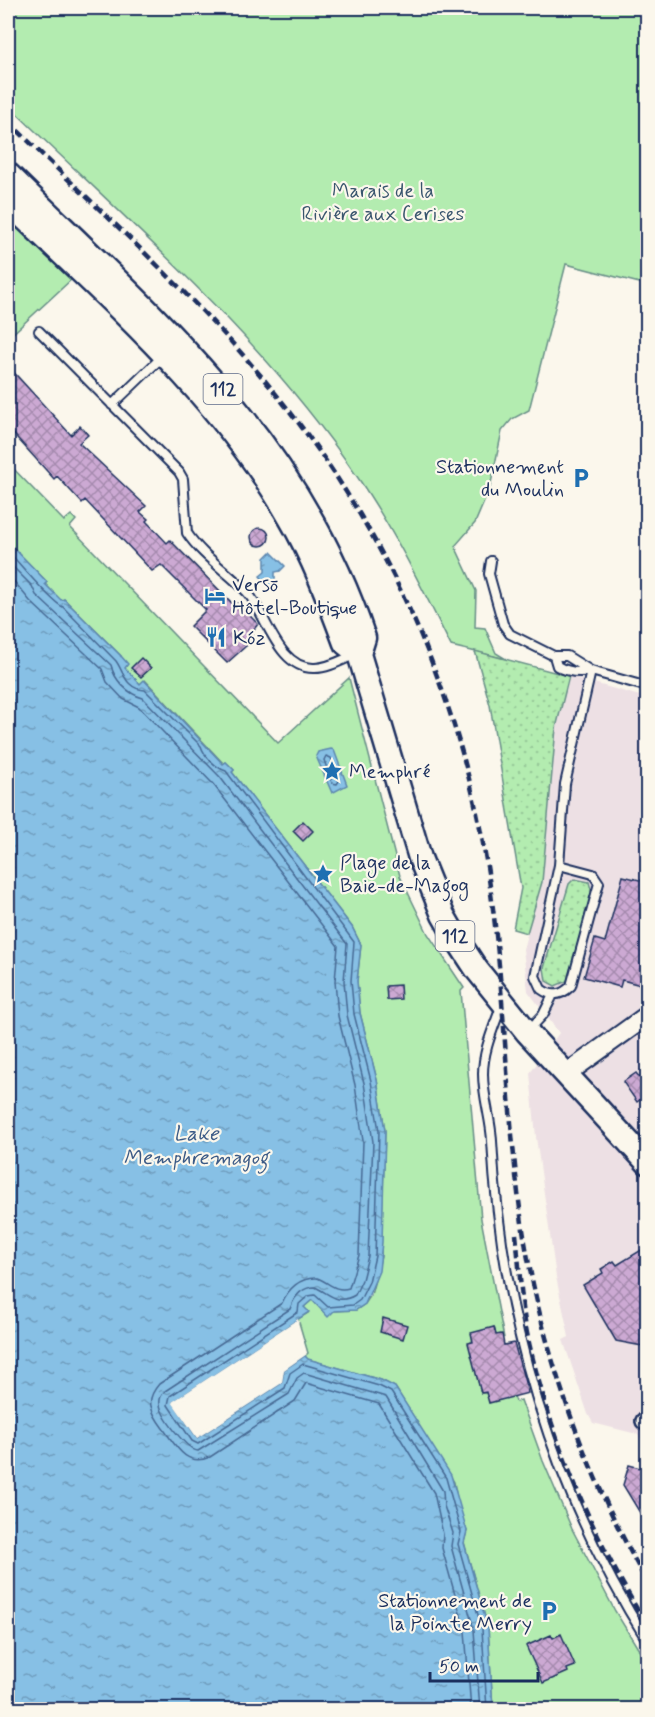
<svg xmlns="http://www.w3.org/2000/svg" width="655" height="1717" viewBox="0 0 655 1717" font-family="Mynerve,sans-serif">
<defs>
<pattern id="garden-dots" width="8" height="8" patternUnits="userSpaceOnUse" patternTransform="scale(1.5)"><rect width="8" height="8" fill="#b3ecb0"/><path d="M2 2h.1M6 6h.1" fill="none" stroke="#99cb9a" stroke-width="1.8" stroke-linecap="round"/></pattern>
<pattern id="water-ripples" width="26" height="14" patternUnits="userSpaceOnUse" patternTransform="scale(1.5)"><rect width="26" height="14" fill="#87c0e5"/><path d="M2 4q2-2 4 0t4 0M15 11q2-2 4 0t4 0" fill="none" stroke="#6e9cbd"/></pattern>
<pattern id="building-cross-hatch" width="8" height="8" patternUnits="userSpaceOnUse" patternTransform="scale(1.5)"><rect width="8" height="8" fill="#cca9d3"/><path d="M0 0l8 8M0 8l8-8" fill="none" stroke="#a58aae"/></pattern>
</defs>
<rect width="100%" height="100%" fill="#fbf7ec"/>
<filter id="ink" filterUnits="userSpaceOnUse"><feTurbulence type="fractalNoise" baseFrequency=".0167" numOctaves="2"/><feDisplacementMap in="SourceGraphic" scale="12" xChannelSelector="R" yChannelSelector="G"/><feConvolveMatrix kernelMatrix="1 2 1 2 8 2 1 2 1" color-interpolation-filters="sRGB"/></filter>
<g filter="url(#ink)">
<path fill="#ede0e4" d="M569,676L647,698V1447L637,1434L593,1423L588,1414L563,1340L569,1337L556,1277L536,1137L530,1073L559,1033L528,991L523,949L542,882L556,728Z"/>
<path fill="#b3ecb0" stroke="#678e87" stroke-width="1.5" d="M8,8H647V285L566,264L529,410L512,419L502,431L490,488L475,523L455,546L476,591L475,627L485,628L496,653L506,659L451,646C422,588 393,528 356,475C260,334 129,223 8,105Z
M8,215L73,278L8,338Z
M8,463L64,521L71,515L76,520L70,527L278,743L349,678L400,876L428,934L464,988L461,991L481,1219L504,1338L501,1334L496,1335L494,1327L469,1343L481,1393L514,1396L516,1402L521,1400L543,1461L572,1529L615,1611L647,1663V1709H493L488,1628L464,1542L467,1531L459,1511L454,1482L395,1387L381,1380L307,1359L305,1356L308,1353L298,1319L308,1313L304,1307L312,1300L334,1311L356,1310L365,1304L371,1295L381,1257L385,1131L377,1080L360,1013L357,981L361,945L352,927L232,772L234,770L226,762L224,764L145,680L140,684L124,668L121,656L64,599L61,601L45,584L47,582L8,542Z"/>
<path fill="url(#garden-dots)" stroke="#678e87" stroke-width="1.5" d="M475,651L569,676L556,728L542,882L527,933L513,929L521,888L490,705Z
M574,879L589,882L592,893L567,981L555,986L546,981L544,968L569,884Z"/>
<path fill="url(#water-ripples)" stroke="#5c86af" stroke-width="1.5" d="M8,542L47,582L45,584L61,600L64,599L121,656L128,664L125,668L140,684L144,680L223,764L226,762L234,770L232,772L352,927L361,945L357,981L360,1013L377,1080L385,1131L382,1242L379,1271L365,1304L356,1310L334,1311L328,1317L312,1300L304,1307L309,1312L173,1402L197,1438L282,1383L284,1370L305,1356L308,1359L381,1380L395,1387L451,1475L467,1531L464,1543L488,1628L493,1709H8Z
M271,552L285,566L280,571L275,572V582L270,587L260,576L265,572V558Z
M331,749L334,750L347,785L332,793L316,756L318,752Z"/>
<path fill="#fbf7ec" d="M298,1319L299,1322L177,1403L198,1434L279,1381L282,1368L304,1353L307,1354L284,1370L282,1383L197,1438L172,1402Z"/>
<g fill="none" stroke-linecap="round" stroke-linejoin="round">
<path stroke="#466994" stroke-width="1.5" d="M8,551C19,563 52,603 63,607L116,661C124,672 125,689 145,690L201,746C204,756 216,768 226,771L354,942L351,981L354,1014L371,1081L379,1131L375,1256L369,1282L360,1300L353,1305L328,1307L315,1295L308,1296L299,1304L298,1312L170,1396L168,1405L192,1441L198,1444L285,1388L290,1373L303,1364L379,1386L391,1392L446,1478L461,1532L458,1544L482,1629L487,1710
M8,562L32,586L36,595L111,665C114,680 128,694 143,698L220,777L347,944L344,981L347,1015L364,1083L373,1142L368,1256L362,1280L355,1295C337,1306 329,1293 315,1287C301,1287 294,1297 290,1309L165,1391C161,1395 159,1399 160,1404C161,1416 187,1450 198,1451L289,1394L297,1378L304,1373L386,1397L443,1491L444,1506L453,1533L451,1546L474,1630L480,1710
M8,574L30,601L102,669L107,682L123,699L139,707L213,784L338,946L335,981L338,1016L355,1085L363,1141L359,1255L349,1288C334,1292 329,1282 317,1278C300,1277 288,1289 282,1303L159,1384C153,1391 149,1398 151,1406C153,1416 160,1424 165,1431C177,1448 187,1467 210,1457L295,1401L306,1383L379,1404L434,1493L443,1534L442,1548L465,1631L471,1710
M326,756L331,758L339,781L337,784L332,783L324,760Z"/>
</g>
<path fill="url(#building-cross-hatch)" stroke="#1b2f5e" stroke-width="1.5" d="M8,366L71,435L80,426L84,430L88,435L79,443L146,506L140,512L148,519L146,521L167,543L170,540L235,606L237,603L258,624L251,633L255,638L227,663L190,626L206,610L161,565L152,571L85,500L82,503L57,476L54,479L8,428Z
M251 537a9 9 0 1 1 18 0a9 9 0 1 1-18 0Z
M141,658L151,668L141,677L131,668Z
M303,821L313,831L303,841L293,831Z
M623,876L648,882V987L622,980L620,987L584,977L595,939L605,942Z
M400,985L401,999L387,1000L386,986Z
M636,1073L648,1088V1094L637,1102L623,1082Z
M648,1246V1347L616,1341L583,1285L603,1273L601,1269L614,1261L617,1265Z
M383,1318L407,1325L403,1339L380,1332Z
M494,1327L496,1335L502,1334L504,1345L514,1343L528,1393L489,1403L486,1392L481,1393L468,1343L473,1342L471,1333Z
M629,1465L648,1470V1526L623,1485Z
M561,1634L575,1666L567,1669L568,1672L543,1683L526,1646L551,1635L553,1638Z"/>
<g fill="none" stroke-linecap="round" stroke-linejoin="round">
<g stroke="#1b2f5e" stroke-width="12">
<path id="service" d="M39,331L179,472L183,479L187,533C202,556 228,572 247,592C266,613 278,670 315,668C328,668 342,660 354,655
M112,405L162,357
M491,561L489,574L503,624L510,634L554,656H567L591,671L648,687
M554,656L557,666C567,672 580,673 591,671
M559,865L593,874L599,883L571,986C561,996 552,997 541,989L535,976L559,865L565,784L591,671
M502,1004C494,1027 483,1050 483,1074C483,1097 491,1119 492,1141C501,1318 553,1492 648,1642
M528,1031L543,1015L553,995"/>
</g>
<g stroke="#1b2f5e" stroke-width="20">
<path id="minor" d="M644,1421L648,1424"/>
</g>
<g stroke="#1b2f5e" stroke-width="22">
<path id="tertiary" d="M566,1074L648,1015"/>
</g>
<g stroke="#1b2f5e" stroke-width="27">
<path id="primary" d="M8,174C153,317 298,437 364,638L359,654
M8,202C109,300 219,394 290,518C313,557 329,600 345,643L359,654L420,858L443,915L458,941L477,970L527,1032L648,1163"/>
</g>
<use href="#service" stroke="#fbf7ec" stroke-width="8"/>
<use href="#minor" stroke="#fbf7ec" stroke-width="15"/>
<use href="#tertiary" stroke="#fbf7ec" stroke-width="18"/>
<use href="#primary" stroke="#fbf7ec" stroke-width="22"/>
<path stroke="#1b2f5e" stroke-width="4.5" stroke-dasharray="9 4.5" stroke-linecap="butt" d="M8,121C98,210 201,300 280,399C378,521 448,669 479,823C505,947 503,1075 519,1201C536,1337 581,1465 648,1584
M516,1234C520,1271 521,1310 530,1347C553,1445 595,1541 648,1627"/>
</g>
</g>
<defs>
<g id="parking-bare" transform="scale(1.62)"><path d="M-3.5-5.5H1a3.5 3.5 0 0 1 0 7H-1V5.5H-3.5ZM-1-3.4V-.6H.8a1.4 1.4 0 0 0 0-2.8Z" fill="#1f6fb2" stroke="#fbf7ec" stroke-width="2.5" paint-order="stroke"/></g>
<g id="hotel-bare" transform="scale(1.62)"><path d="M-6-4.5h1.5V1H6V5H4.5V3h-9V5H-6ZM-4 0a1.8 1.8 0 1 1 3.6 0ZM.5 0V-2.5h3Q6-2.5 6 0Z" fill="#1f6fb2" stroke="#fbf7ec" stroke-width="2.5" paint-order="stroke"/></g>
<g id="restaurant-bare" transform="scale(1.62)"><path d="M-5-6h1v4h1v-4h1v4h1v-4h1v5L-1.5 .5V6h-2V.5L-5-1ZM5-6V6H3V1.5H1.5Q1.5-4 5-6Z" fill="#1f6fb2" stroke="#fbf7ec" stroke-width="2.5" paint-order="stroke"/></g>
<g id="sight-bare" transform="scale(1.62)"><path d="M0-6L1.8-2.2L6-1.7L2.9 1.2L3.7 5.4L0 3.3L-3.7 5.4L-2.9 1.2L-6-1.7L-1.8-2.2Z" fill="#1f6fb2" stroke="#fbf7ec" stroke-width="2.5" paint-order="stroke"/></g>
</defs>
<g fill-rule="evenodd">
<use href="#parking-bare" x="581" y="478"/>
<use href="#hotel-bare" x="215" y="596"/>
<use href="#restaurant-bare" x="216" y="637"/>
<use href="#sight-bare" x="332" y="771"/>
<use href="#sight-bare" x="323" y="874"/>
<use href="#parking-bare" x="549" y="1611"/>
</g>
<g text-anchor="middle" stroke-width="4.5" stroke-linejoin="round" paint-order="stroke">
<g fill="#fbf7ec" stroke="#5e6b89" stroke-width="1.5">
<rect x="203.5" y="374" width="39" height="30" rx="4.5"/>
<rect x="435.5" y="921" width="39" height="30" rx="4.5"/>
</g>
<g font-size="18" font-weight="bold" fill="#1b2f5e">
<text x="223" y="395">112</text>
<text x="455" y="942">112</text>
</g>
<g font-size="20" fill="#39556e" stroke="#fbf7ec">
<text x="383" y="197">Marais de la<tspan x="383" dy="23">Rivière aux Cerises</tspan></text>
</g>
<g font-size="20" fill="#1b2f5e" stroke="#fbf7ec" text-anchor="start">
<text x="564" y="473" text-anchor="end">Stationnement<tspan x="564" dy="23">du Moulin</tspan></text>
<text x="232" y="591">Versō<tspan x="232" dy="23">Hôtel-Boutique</tspan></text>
<text x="233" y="644">Kóz</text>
<text x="349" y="778">Memphré</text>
<text x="340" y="869">Plage de la<tspan x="340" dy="23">Baie-de-Magog</tspan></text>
<text x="532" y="1607" text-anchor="end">Stationnement de<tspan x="532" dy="23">la Pointe Merry</tspan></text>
</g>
<g font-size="21" font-style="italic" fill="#3b5a86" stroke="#fbf7ec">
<text x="196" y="1140">Lake<tspan x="196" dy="24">Memphremagog</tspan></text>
</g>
</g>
<rect width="655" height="1717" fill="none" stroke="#fbf7ec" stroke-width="30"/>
<rect x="15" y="15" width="625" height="1687" fill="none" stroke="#1b2f5e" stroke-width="2" filter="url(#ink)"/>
<path d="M430 1672v9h108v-9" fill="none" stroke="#1b2f5e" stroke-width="3"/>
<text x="439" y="1672" font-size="18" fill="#1b2f5e" stroke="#fbf7ec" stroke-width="4.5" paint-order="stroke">50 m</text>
</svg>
